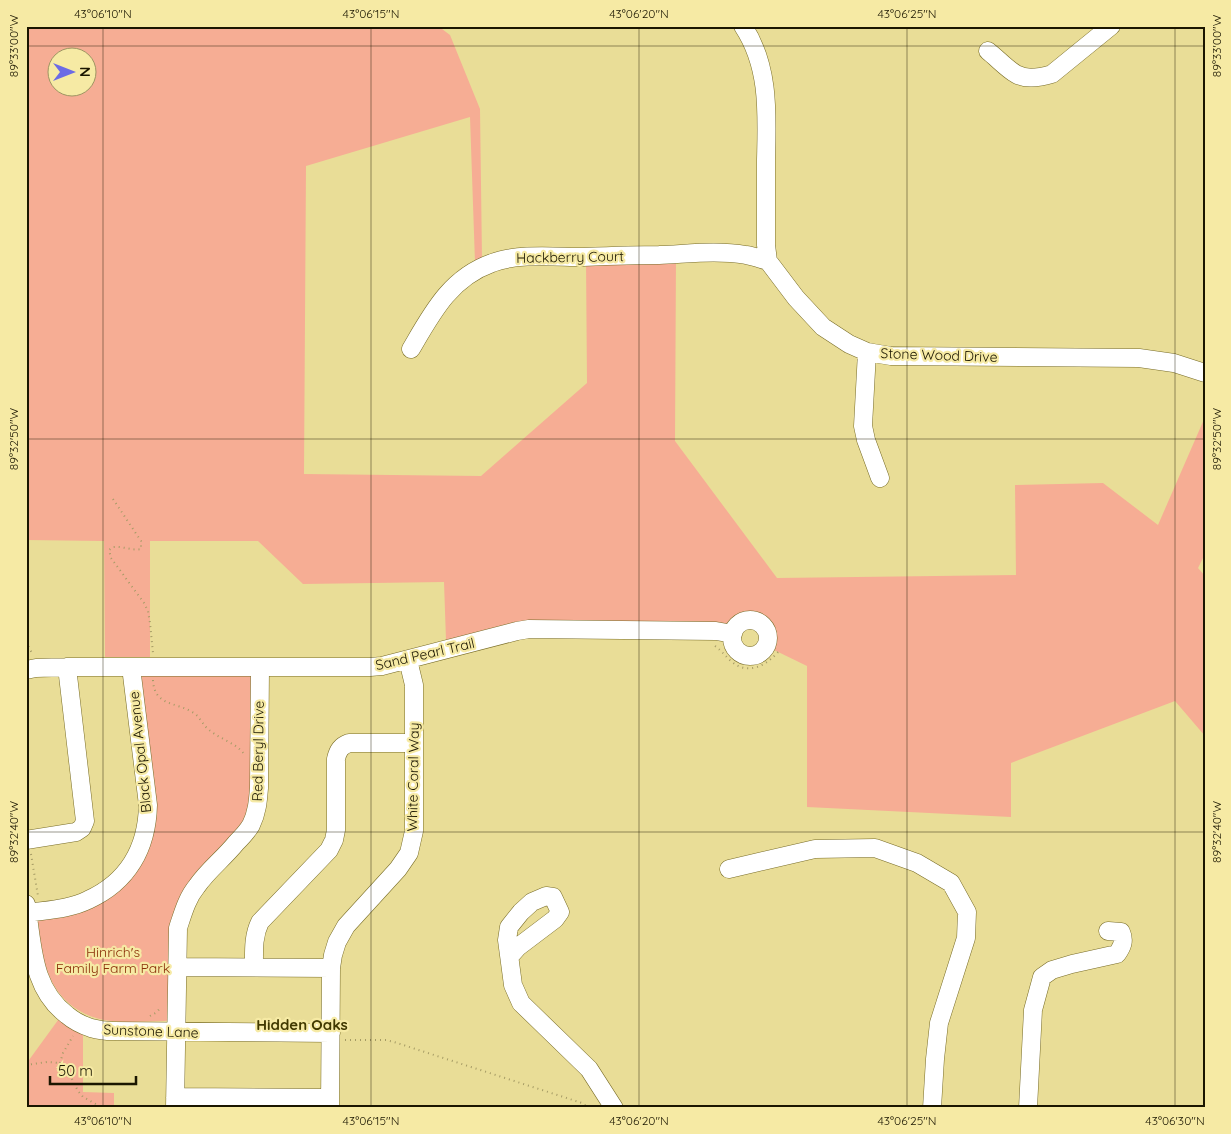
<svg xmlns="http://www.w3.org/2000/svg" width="1231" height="1134" viewBox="0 0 1231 1134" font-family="Quicksand,sans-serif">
<rect width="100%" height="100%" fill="#e9dd97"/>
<path fill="#f6ad94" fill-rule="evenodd" d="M26,26H438L450,35L480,109L482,259L475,262L470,117L306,166L304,474L481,476L587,383L586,260L676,257L675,441L777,578L1016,575L1015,485L1103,483L1158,525L1205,417V554L1198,568L1205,576V736L1175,701L1011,763V817L807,807V666L770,648C771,643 772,637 771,632C769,620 755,612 744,616C739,618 735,622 731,625L515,623L446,640L444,582L303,584L258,541H150V657H105L104,541L26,540ZM58,58H88V88H58Z
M252,673L254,791L248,818L185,893L169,1020L165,1021C147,1021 128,1023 111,1021C83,1018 59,1001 49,975C42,959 40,939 38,922L39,918L69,910L145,851L140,678L141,675Z
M61,1016L83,1030V1092L114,1093V1108H26V1060H29Z"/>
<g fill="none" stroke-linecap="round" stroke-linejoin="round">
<g stroke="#786c27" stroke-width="19">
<path id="minor" d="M743,26C770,67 767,114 766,160C766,189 766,217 766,245L768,261L796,298L823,327L849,344L867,352L891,356L1139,358L1174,363L1205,373
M988,51C997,58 1007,69 1016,74C1026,80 1042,77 1052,74L1111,26
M411,349C432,313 450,278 492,263C518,253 556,257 583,257C608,256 634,255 659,255C688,254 717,250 746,255C753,256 761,259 768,261
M867,352L863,426L866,440L880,478
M732 638a18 18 0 1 1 36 0a18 18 0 1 1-36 0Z
M26,670L36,668L67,667H370L382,666L517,631L529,629L716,631L733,634
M26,840L76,832L82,828L85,821L67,667
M729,869L815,849L875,848L917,863L951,883L967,912L966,938L939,1023L935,1059L932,1108
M26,904C33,944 31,988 67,1015C74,1021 82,1025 91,1028C98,1030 106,1031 113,1031L331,1033
M28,913C47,910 70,909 88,900C128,882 147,848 148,805L131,667
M510,956L518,947L555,919L560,912L553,897L546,896L532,902L521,912L509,927L507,940L513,985L521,1003L589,1069L614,1108
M177,967L331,968
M254,967C254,951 253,936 260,922L329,850L334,840L336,830V759C338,750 341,746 349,743H414
M175,1097L330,1098
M175,1108L178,928C183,913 187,898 197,886C208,870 224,858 236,843C241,838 247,832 251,825C257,813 258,801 259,788L260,668
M330,1108L331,968L333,955L337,942L346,926L398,869L409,853L414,831V685L408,660
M1028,1108L1033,1010L1042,977L1052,970L1072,964L1117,954C1122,947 1125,941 1121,932L1108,931"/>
</g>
<path stroke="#a59b65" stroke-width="2" stroke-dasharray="1 4" stroke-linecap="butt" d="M113,499L141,541V549C132,551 123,546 113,547L109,550L111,558L144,603L148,611L150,623L153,653
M26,642L33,655
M715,646C722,651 726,657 732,662C748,675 766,666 778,652L766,646
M153,680C154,706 176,702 192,712C200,716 202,724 208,729C219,739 235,742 244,754
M31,854L38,896
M150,1016L157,1012L161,1007
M345,1040H386L394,1042L582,1103L589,1108
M60,1063L63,1053L73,1036
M60,1063L69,1073L78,1091L83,1097L103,1108
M26,1065L47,1062L60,1063"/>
<use href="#minor" stroke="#fff" stroke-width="18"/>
</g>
<path fill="none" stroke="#1b1600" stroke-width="1" stroke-opacity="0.45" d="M103,26V1108M371,26V1108M639,26V1108M907,26V1108M1175,26V1108M26,46H1205M26,439H1205M26,832H1205"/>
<g text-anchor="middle" stroke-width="4.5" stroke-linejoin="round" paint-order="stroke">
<g font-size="14" fill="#1b1600" stroke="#f6eaa4">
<text transform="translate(570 257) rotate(-1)" y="5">Hackberry Court</text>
<text transform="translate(939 355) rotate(2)" y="5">Stone Wood Drive</text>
<text transform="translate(425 654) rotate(-13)" y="5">Sand Pearl Trail</text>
<text transform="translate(258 751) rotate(-89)" y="5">Red Beryl Drive</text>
<text transform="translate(140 752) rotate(-96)" y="5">Black Opal Avenue</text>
<text transform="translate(413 777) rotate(-89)" y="5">White Coral Way</text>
<text transform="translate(151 1031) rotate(2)" y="5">Sunstone Lane</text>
</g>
<g font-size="14" fill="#8a3009" stroke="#f6eaa4">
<text x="113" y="957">Hinrich's<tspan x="113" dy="16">Family Farm Park</tspan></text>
</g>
<g font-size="15" font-weight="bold" fill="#413900" stroke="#f6eaa4">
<text x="302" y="1030">Hidden Oaks</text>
</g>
</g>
<rect width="1231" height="1134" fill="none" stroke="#f6eaa4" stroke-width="55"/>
<g transform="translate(72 72) rotate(90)"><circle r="24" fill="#f6eaa4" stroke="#9e9562"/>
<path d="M0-4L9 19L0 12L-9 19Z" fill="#6c6be5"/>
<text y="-8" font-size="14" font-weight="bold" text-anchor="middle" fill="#1b1600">N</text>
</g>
<path d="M50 1076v8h86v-8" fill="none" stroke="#1b1600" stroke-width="2.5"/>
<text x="58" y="1076" font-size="15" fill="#1b1600" stroke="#f6eaa4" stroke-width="4" paint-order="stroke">50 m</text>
<rect x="28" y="28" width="1176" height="1078" fill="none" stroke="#1b1600" stroke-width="2"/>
<g font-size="12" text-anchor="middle" fill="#1b1600">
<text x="103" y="18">43°06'10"N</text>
<text x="371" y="18">43°06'15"N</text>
<text x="639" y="18">43°06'20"N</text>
<text x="907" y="18">43°06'25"N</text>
<text transform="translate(1217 46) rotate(-90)" y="4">89°33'00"W</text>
<text transform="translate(14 46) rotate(-90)" y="4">89°33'00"W</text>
<text transform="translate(1217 439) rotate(-90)" y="4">89°32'50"W</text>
<text transform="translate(14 439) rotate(-90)" y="4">89°32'50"W</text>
<text transform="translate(1217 832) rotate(-90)" y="4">89°32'40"W</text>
<text transform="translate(14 832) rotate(-90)" y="4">89°32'40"W</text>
<text x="103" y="1125">43°06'10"N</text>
<text x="371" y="1125">43°06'15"N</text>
<text x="639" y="1125">43°06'20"N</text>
<text x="907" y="1125">43°06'25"N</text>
<text x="1175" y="1125">43°06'30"N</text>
</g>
</svg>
